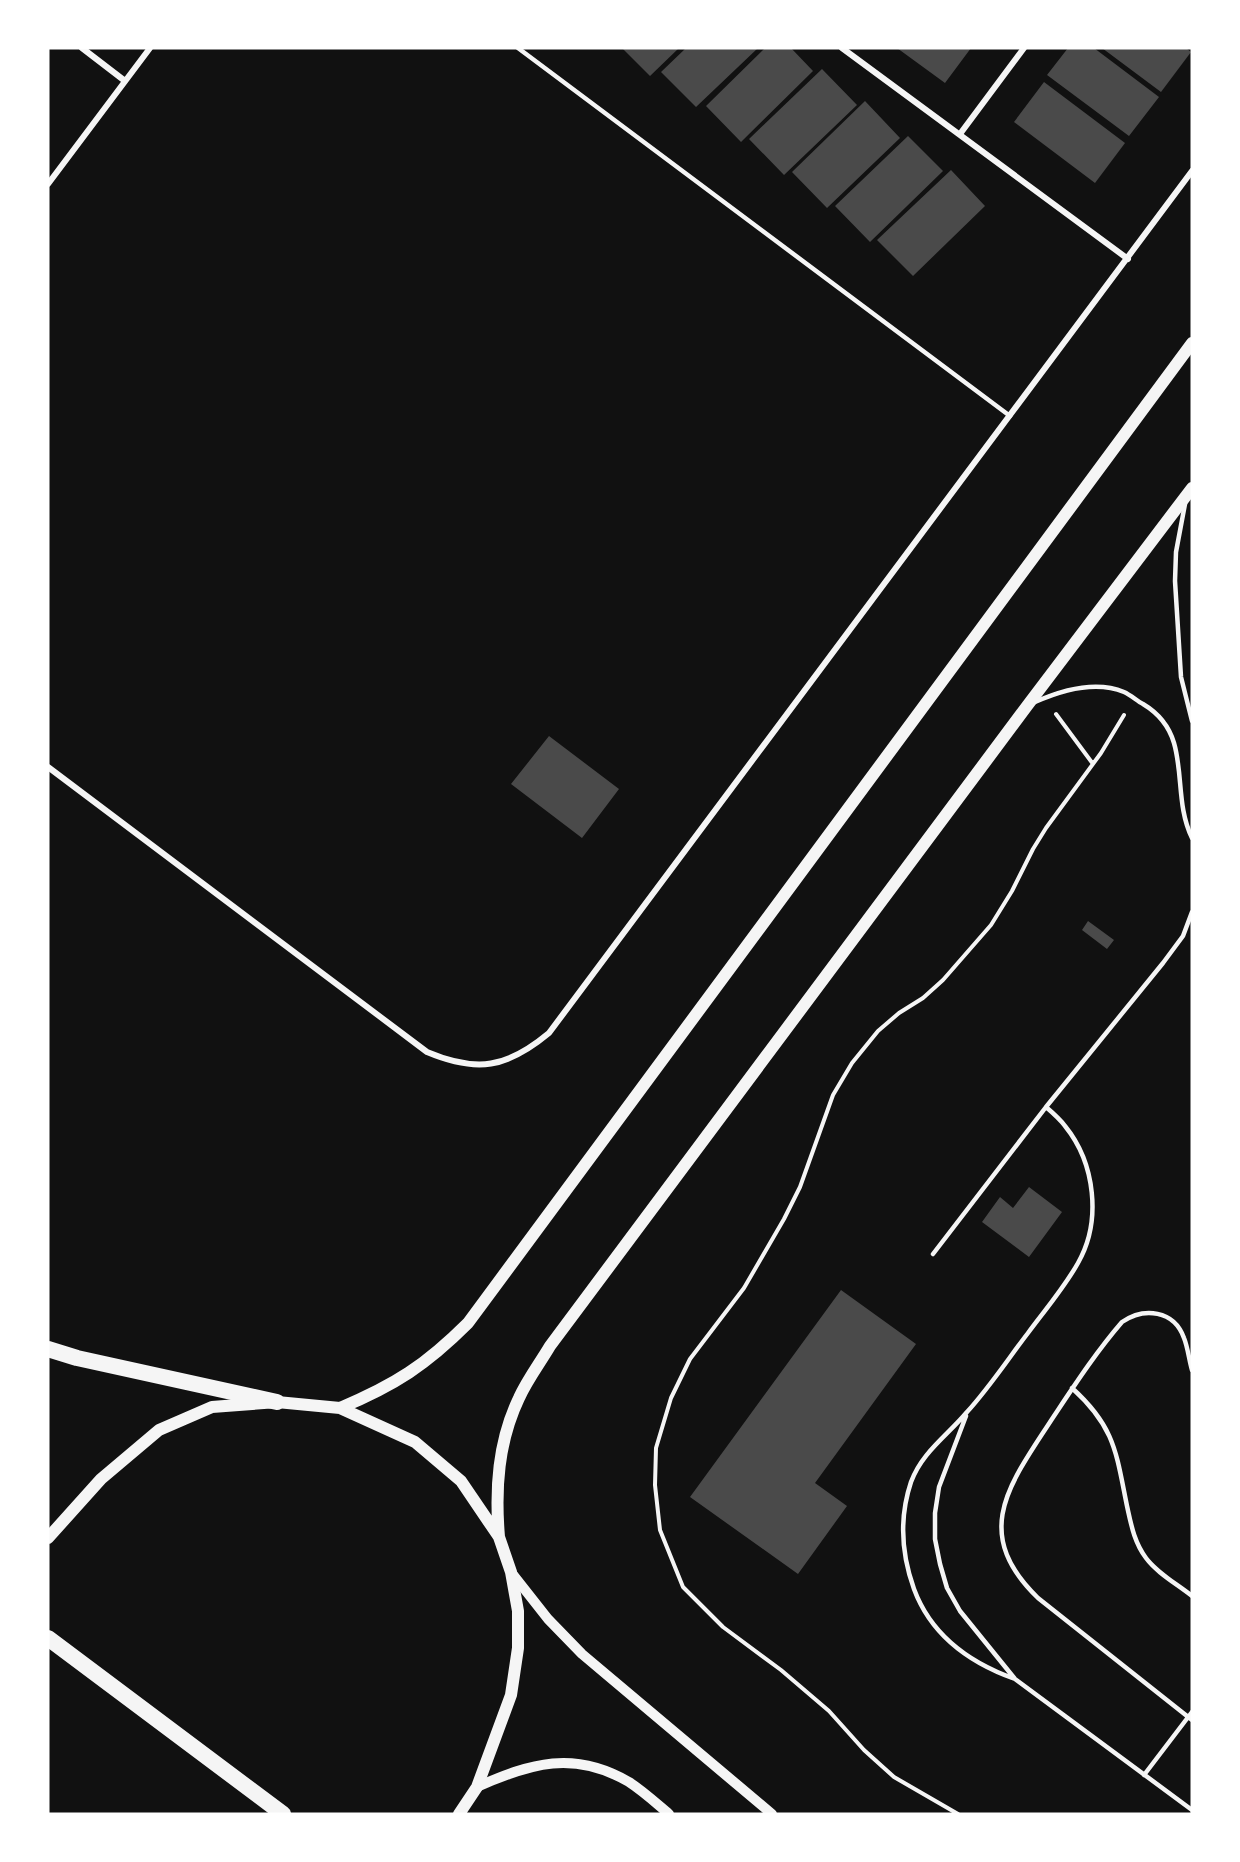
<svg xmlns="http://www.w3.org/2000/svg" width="1240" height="1862" viewBox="0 0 1240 1862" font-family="'Fira Sans Condensed',sans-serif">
<rect width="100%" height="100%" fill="#111"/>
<path fill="#4a4a4a" d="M622,48H679L650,76Z
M686,48H758L696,107L661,72Z
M765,48H791L813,71L741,142L706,106Z
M897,48H971L945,83Z
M1068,48H1094L1159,97L1129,136L1047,75Z
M1102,48H1186L1191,52L1161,92Z
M822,69L857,105L784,175L749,139Z
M1044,82L1125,143L1095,183L1014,122Z
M865,101L900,138L827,208L792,172Z
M908,136L943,171L870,242L835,206Z
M951,170L985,206L913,276L877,240Z
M549,736L619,789L582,838L511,784Z
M1088,921L1114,940L1107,949L1082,930Z
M1029,1187L1062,1212L1029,1257L982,1222L1000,1197L1013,1208Z
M841,1290L916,1344L815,1483L847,1506L798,1574L690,1497Z"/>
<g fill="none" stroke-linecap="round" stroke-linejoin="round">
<path stroke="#f5f5f5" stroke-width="4" d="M1056,714L1093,764
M958,1814L894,1777L864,1750L829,1711L781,1670L723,1627L683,1587L660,1530L655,1485L656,1448L671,1398L690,1359L744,1288L784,1219L800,1187L833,1095L852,1063L878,1031L899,1013L923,998L943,980L991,925L1012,891L1033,849L1046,828L1101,753L1124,715"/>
<path stroke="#f5f5f5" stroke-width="4.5" d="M518,48L1010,416
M1185,504L1176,552L1175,581L1181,677L1192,721
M1035,702C1062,690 1095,680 1124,692C1131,695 1137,701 1143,704C1158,713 1169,726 1174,743C1183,774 1177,807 1192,838
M933,1254L1046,1107L1163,963L1183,936L1192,912
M1192,1370C1189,1360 1188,1348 1184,1338C1174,1310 1144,1307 1122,1322C1096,1352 1074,1386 1052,1419C1010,1484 970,1532 1038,1598L1192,1720
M1072,1388C1115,1427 1116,1452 1127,1506C1131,1524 1134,1542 1146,1558C1157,1573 1177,1584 1192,1596
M966,1416L939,1487L935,1513V1539L940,1564L947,1588L960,1611L1015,1679L1192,1810
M1015,1679C970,1663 931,1635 914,1589C901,1553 899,1518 911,1482C922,1452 947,1436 967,1412C989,1388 1008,1359 1028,1333C1045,1310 1064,1288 1078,1263C1102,1221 1095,1163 1065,1126C1060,1119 1053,1113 1046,1107
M1144,1775L1192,1712"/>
<path stroke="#f5f5f5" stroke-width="6" d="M82,48L125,81
M842,48L1128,259
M960,134L1024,48
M48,184L150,48
M48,767L427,1052C477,1073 507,1068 549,1033L1192,171"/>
<path stroke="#f5f5f5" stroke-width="10" d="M511,1572L548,1619L582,1654L772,1814
M477,1787C531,1763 574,1750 629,1782C643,1791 656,1803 669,1814"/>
<path stroke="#f5f5f5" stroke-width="12" d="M340,1408C395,1385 426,1365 468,1323L1192,343
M499,1537C495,1489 498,1442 519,1398C527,1380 540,1363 550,1346L1027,706L1192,488
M48,1538L101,1479L159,1430L212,1407L277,1402L340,1408L415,1442L461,1481L499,1537L511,1572L518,1611V1648L511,1695L477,1787L459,1814"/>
<path stroke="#f5f5f5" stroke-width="16" d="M48,1349L77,1358L277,1402
M48,1638L283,1814"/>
</g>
<rect width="1240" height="1862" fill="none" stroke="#ffffff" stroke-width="99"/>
</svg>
